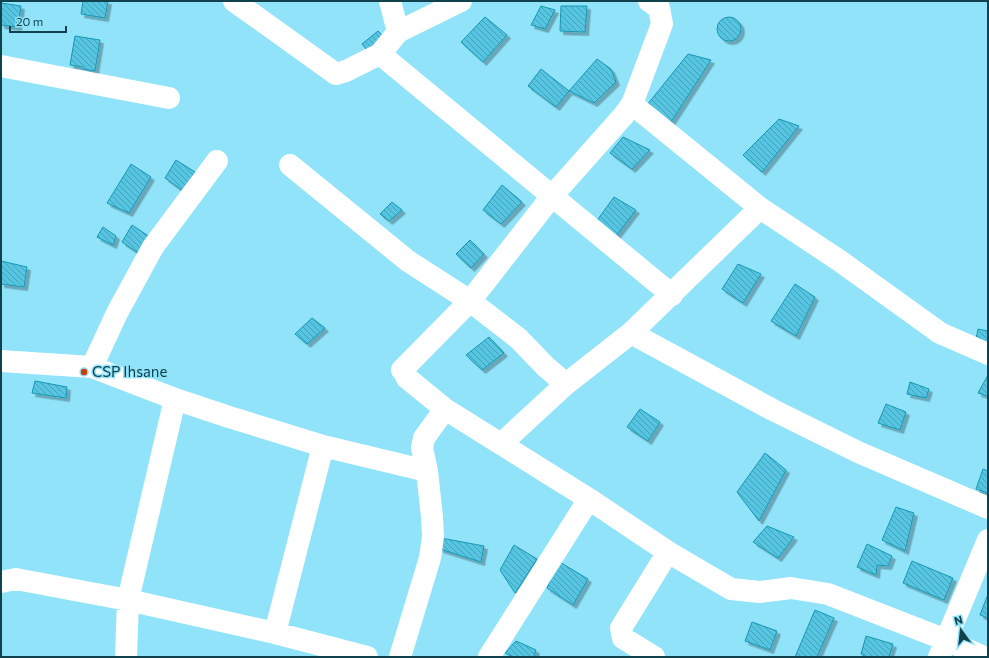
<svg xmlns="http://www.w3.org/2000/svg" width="989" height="658" viewBox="0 0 989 658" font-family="Commissioner,sans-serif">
<defs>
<pattern id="building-back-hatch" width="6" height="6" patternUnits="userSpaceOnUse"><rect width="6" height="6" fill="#56c5e1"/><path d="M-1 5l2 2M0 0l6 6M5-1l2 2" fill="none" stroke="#46a2b9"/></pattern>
<filter id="shadow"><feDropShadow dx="3.5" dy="3.5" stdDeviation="0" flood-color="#0004"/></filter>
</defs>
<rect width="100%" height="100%" fill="#90e3f9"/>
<path fill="url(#building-back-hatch)" stroke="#1797b2" filter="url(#shadow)" d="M83,1H108L105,18L81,14Z
M1,3L21,6L18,27L1,25Z
M541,6L555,10L545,29L531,25Z
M561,6H587L585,32L560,31Z
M485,17L507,35L483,62L461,42Z
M717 29a12 12 0 1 1 24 0a12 12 0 1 1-24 0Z
M378,31L385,38L367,50L362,44Z
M75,36L100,40L95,71L83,69V67L70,65Z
M688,54L711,60L671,122L647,105Z
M597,59L611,69L616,82L594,103L569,91Z
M541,69L569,91L556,107L528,86Z
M779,119L799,126L762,172L743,155Z
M623,137L650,150L632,169L610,153Z
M176,160L195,172L183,191L165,178Z
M131,164L151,177L129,213L107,203Z
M502,185L522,202L501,224L483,210Z
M614,197L636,210L613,240L593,226Z
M392,202L402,210L389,221L380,214Z
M132,225L150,237L141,255L122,242Z
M103,227L116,236L113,245L97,237Z
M470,240L484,254L471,268L456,254Z
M1,261L27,267L24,287L1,284Z
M738,264L761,274L743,303L722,289Z
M795,284L815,297L796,336L771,321Z
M312,318L325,328L307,344L295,334Z
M978,329L988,331V347L975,344Z
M489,337L504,353L482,370L466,355Z
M988,375V396L978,393Z
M35,381L67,387L66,398L32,393Z
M910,382L929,389L926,398L907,394Z
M886,404L906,412L900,430L878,423Z
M640,409L660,422L648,441L627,427Z
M765,453L786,470L759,521L737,492Z
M983,469L988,471V493L976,489Z
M896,507L914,513L905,551L882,540Z
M767,526L794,537L778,558L753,542Z
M441,538L484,546L481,562L440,549Z
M867,544L892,556L888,566L877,565L876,575L857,567Z
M514,545L537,559L515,593L500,570Z
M558,561L588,579L573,605L547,588Z
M912,561L953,578L944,600L903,583Z
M988,594V618L980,615Z
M815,610L834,618L817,657H795Z
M752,622L777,631L770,650L745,641Z
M866,636L893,644L889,657H866L861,654Z
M516,641L536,650L534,657H513L505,653Z"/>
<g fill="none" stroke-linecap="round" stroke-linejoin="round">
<path stroke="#fff" stroke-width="22" d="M234,1L336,74L346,71L380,54L398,32L461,1
M390,1L398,32
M649,1L659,8L662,24L632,104L624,115L552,196L470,301L402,370H403L407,378L445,409L589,499L668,552L731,589L760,592L791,588L828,594L946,640L984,657
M380,54L672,295
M1,66L169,98
M632,104L760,208L840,261L940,333L988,354
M290,165L408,261L470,301L518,338L546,367L566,384
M631,333L773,410L858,452L988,508
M1,361L92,367L175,399L229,417L323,446L427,471
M92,367L117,313L153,247L217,161
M501,444L566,384L631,333L760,208
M1,582L16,579L128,600L275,633L367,657
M275,633L323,446
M126,657L128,600L175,399
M400,657L430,558L433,537L432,517L427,471L422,448L424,438L445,409
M489,657L589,499
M654,657L623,638L621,628L668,552
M939,657L988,540"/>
</g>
<circle fill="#c7400e" stroke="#90e3f9" stroke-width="1.5" cx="84" cy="372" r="4"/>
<g text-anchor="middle" stroke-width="3" stroke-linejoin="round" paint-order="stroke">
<g font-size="15" fill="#11414d" stroke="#90e3f9" text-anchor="start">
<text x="92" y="377">CSP Ihsane</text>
</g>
</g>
<rect width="989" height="658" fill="none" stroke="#11414d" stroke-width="4"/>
<g transform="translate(961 630) rotate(345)" stroke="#90e3f9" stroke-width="3" paint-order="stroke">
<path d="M0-3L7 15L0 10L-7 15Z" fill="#11414d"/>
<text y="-6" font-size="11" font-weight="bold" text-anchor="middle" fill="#11414d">N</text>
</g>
<path d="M10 26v6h56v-6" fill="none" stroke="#11414d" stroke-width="2"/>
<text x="16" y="26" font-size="12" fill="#11414d" stroke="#90e3f9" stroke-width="3" paint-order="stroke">20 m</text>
</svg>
